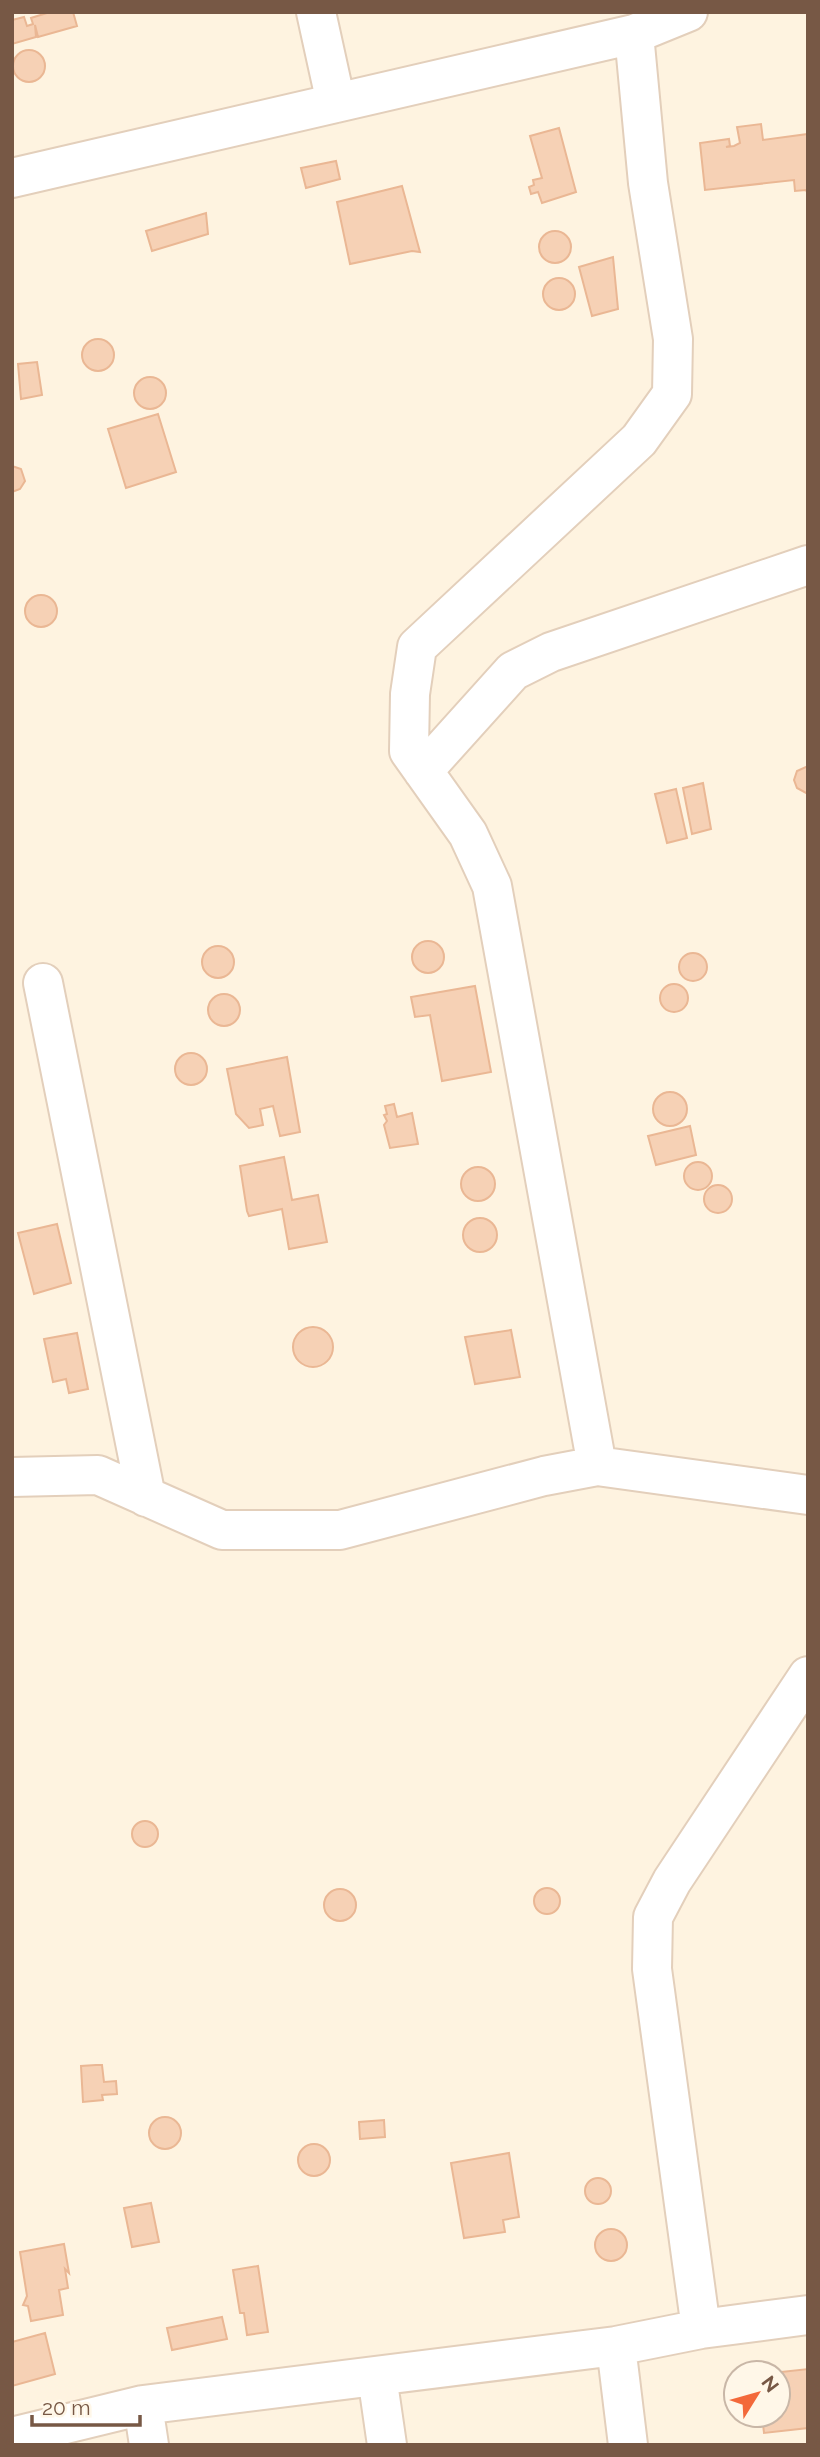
<svg xmlns="http://www.w3.org/2000/svg" width="820" height="2457" viewBox="0 0 820 2457" font-family="Raleway,sans-serif">
<rect width="100%" height="100%" fill="#fef3e0"/>
<path fill="#f6d1b5" stroke="#eab794" stroke-width="2" d="M50,12H73L77,26L38,37L35,25L36,37L12,44V20L24,17L27,26L33,24L31,18Z
M13 66a16 16 0 1 1 32 0a16 16 0 1 1-32 0Z
M761,124L763,140L808,134V194L806,190L795,191L794,180L705,190L700,143L729,139L730,146L726,147L734,146L740,143L737,127Z
M559,128L576,192L542,203L538,192L531,194L529,187L534,185L533,180L542,178L530,136Z
M336,161L340,179L306,188L301,168Z
M402,186L420,252L412,251L350,264L337,202Z
M206,213L208,234L152,251L146,231Z
M539 247a16 16 0 1 1 32 0a16 16 0 1 1-32 0Z
M613,257L618,309L592,316L579,267Z
M543 294a16 16 0 1 1 32 0a16 16 0 1 1-32 0Z
M82 355a16 16 0 1 1 32 0a16 16 0 1 1-32 0Z
M37,362L42,395L21,399L18,364Z
M134 393a16 16 0 1 1 32 0a16 16 0 1 1-32 0Z
M158,414L176,472L126,488L108,429Z
M12,466L21,469L25,481L20,489L12,492Z
M25 611a16 16 0 1 1 32 0a16 16 0 1 1-32 0Z
M808,766V794L797,788L794,780L797,771Z
M703,783L711,829L692,834L683,788Z
M676,789L687,838L667,843L655,794Z
M412 957a16 16 0 1 1 32 0a16 16 0 1 1-32 0Z
M202 962a16 16 0 1 1 32 0a16 16 0 1 1-32 0Z
M679 967a14 14 0 1 1 28 0a14 14 0 1 1-28 0Z
M660 998a14 14 0 1 1 28 0a14 14 0 1 1-28 0Z
M475,986L491,1072L442,1081L430,1015L415,1017L411,997Z
M208 1010a16 16 0 1 1 32 0a16 16 0 1 1-32 0Z
M175 1069a16 16 0 1 1 32 0a16 16 0 1 1-32 0Z
M287,1057L300,1132L280,1136L273,1106L260,1109L263,1125L249,1128L236,1114L227,1069Z
M653 1109a17 17 0 1 1 34 0a17 17 0 1 1-34 0Z
M394,1104L397,1117L412,1113L418,1144L390,1148L384,1125L387,1121L384,1115L387,1114L385,1106Z
M690,1126L696,1155L656,1165L648,1136Z
M284,1157L292,1200L318,1195L327,1242L289,1249L282,1209L249,1216L247,1211L240,1166Z
M684 1176a14 14 0 1 1 28 0a14 14 0 1 1-28 0Z
M461 1184a17 17 0 1 1 34 0a17 17 0 1 1-34 0Z
M704 1199a14 14 0 1 1 28 0a14 14 0 1 1-28 0Z
M463 1235a17 17 0 1 1 34 0a17 17 0 1 1-34 0Z
M57,1224L71,1283L34,1294L18,1233Z
M293 1347a20 20 0 1 1 40 0a20 20 0 1 1-40 0Z
M511,1330L520,1377L475,1384L465,1337Z
M77,1333L88,1389L69,1393L66,1379L53,1382L44,1339Z
M132 1834a13 13 0 1 1 26 0a13 13 0 1 1-26 0Z
M534 1901a13 13 0 1 1 26 0a13 13 0 1 1-26 0Z
M324 1905a16 16 0 1 1 32 0a16 16 0 1 1-32 0Z
M96,2065H102L104,2082L116,2081L117,2094L102,2095L103,2100L83,2102L81,2066Z
M149 2133a16 16 0 1 1 32 0a16 16 0 1 1-32 0Z
M384,2120L385,2137L360,2139L359,2122Z
M298 2160a16 16 0 1 1 32 0a16 16 0 1 1-32 0Z
M509,2153L519,2217L503,2220L505,2232L464,2238L451,2163Z
M585 2191a13 13 0 1 1 26 0a13 13 0 1 1-26 0Z
M151,2203L159,2242L132,2247L124,2208Z
M595 2245a16 16 0 1 1 32 0a16 16 0 1 1-32 0Z
M64,2244L69,2273L65,2269L68,2288L59,2290L63,2315L31,2321L28,2306L23,2305L27,2296L20,2252Z
M258,2266L268,2332L247,2335L244,2313H240L233,2270Z
M222,2317L227,2339L172,2350L167,2328Z
M45,2333L55,2374L12,2386V2342Z
M808,2369V2428L764,2433L762,2415H778V2373H772Z"/>
<g fill="none" stroke-linecap="round" stroke-linejoin="round">
<g stroke="#e3cfbb" stroke-width="42">
<path id="minor" d="M316,12L336,103
M12,178L634,34L688,12
M423,771L513,671L551,652L808,565
M43,983L146,1497
M597,1466L492,886L468,834L409,751L410,694L417,647L639,440L672,394L673,339L648,183L634,34
M12,1477L98,1475L222,1530H340L544,1476L597,1466L808,1495
M701,2329L652,1969L653,1917L672,1881L808,1676
M616,2346L628,2445
M377,2376L387,2445
M143,2405L149,2445
M12,2437L143,2405L616,2346L701,2329L808,2315"/>
</g>
<use href="#minor" stroke="#fff" stroke-width="38"/>
</g>
<rect width="820" height="2457" fill="none" stroke="#775845" stroke-width="28"/>
<g transform="translate(757 2394) rotate(53)"><circle r="33" fill="#fff7e8" stroke="#c9b7a7" stroke-width="2"/>
<path d="M0-5L12 26L0 18L-12 26Z" fill="#f3693a"/>
<text y="-10" font-size="19" font-weight="bold" text-anchor="middle" fill="#775845">N</text>
</g>
<path d="M32 2415v10h108v-10" fill="none" stroke="#775845" stroke-width="3.5"/>
<text x="42" y="2415" font-size="21" fill="#775845" stroke="#fff7e8" stroke-width="5" paint-order="stroke">20 m</text>
</svg>
